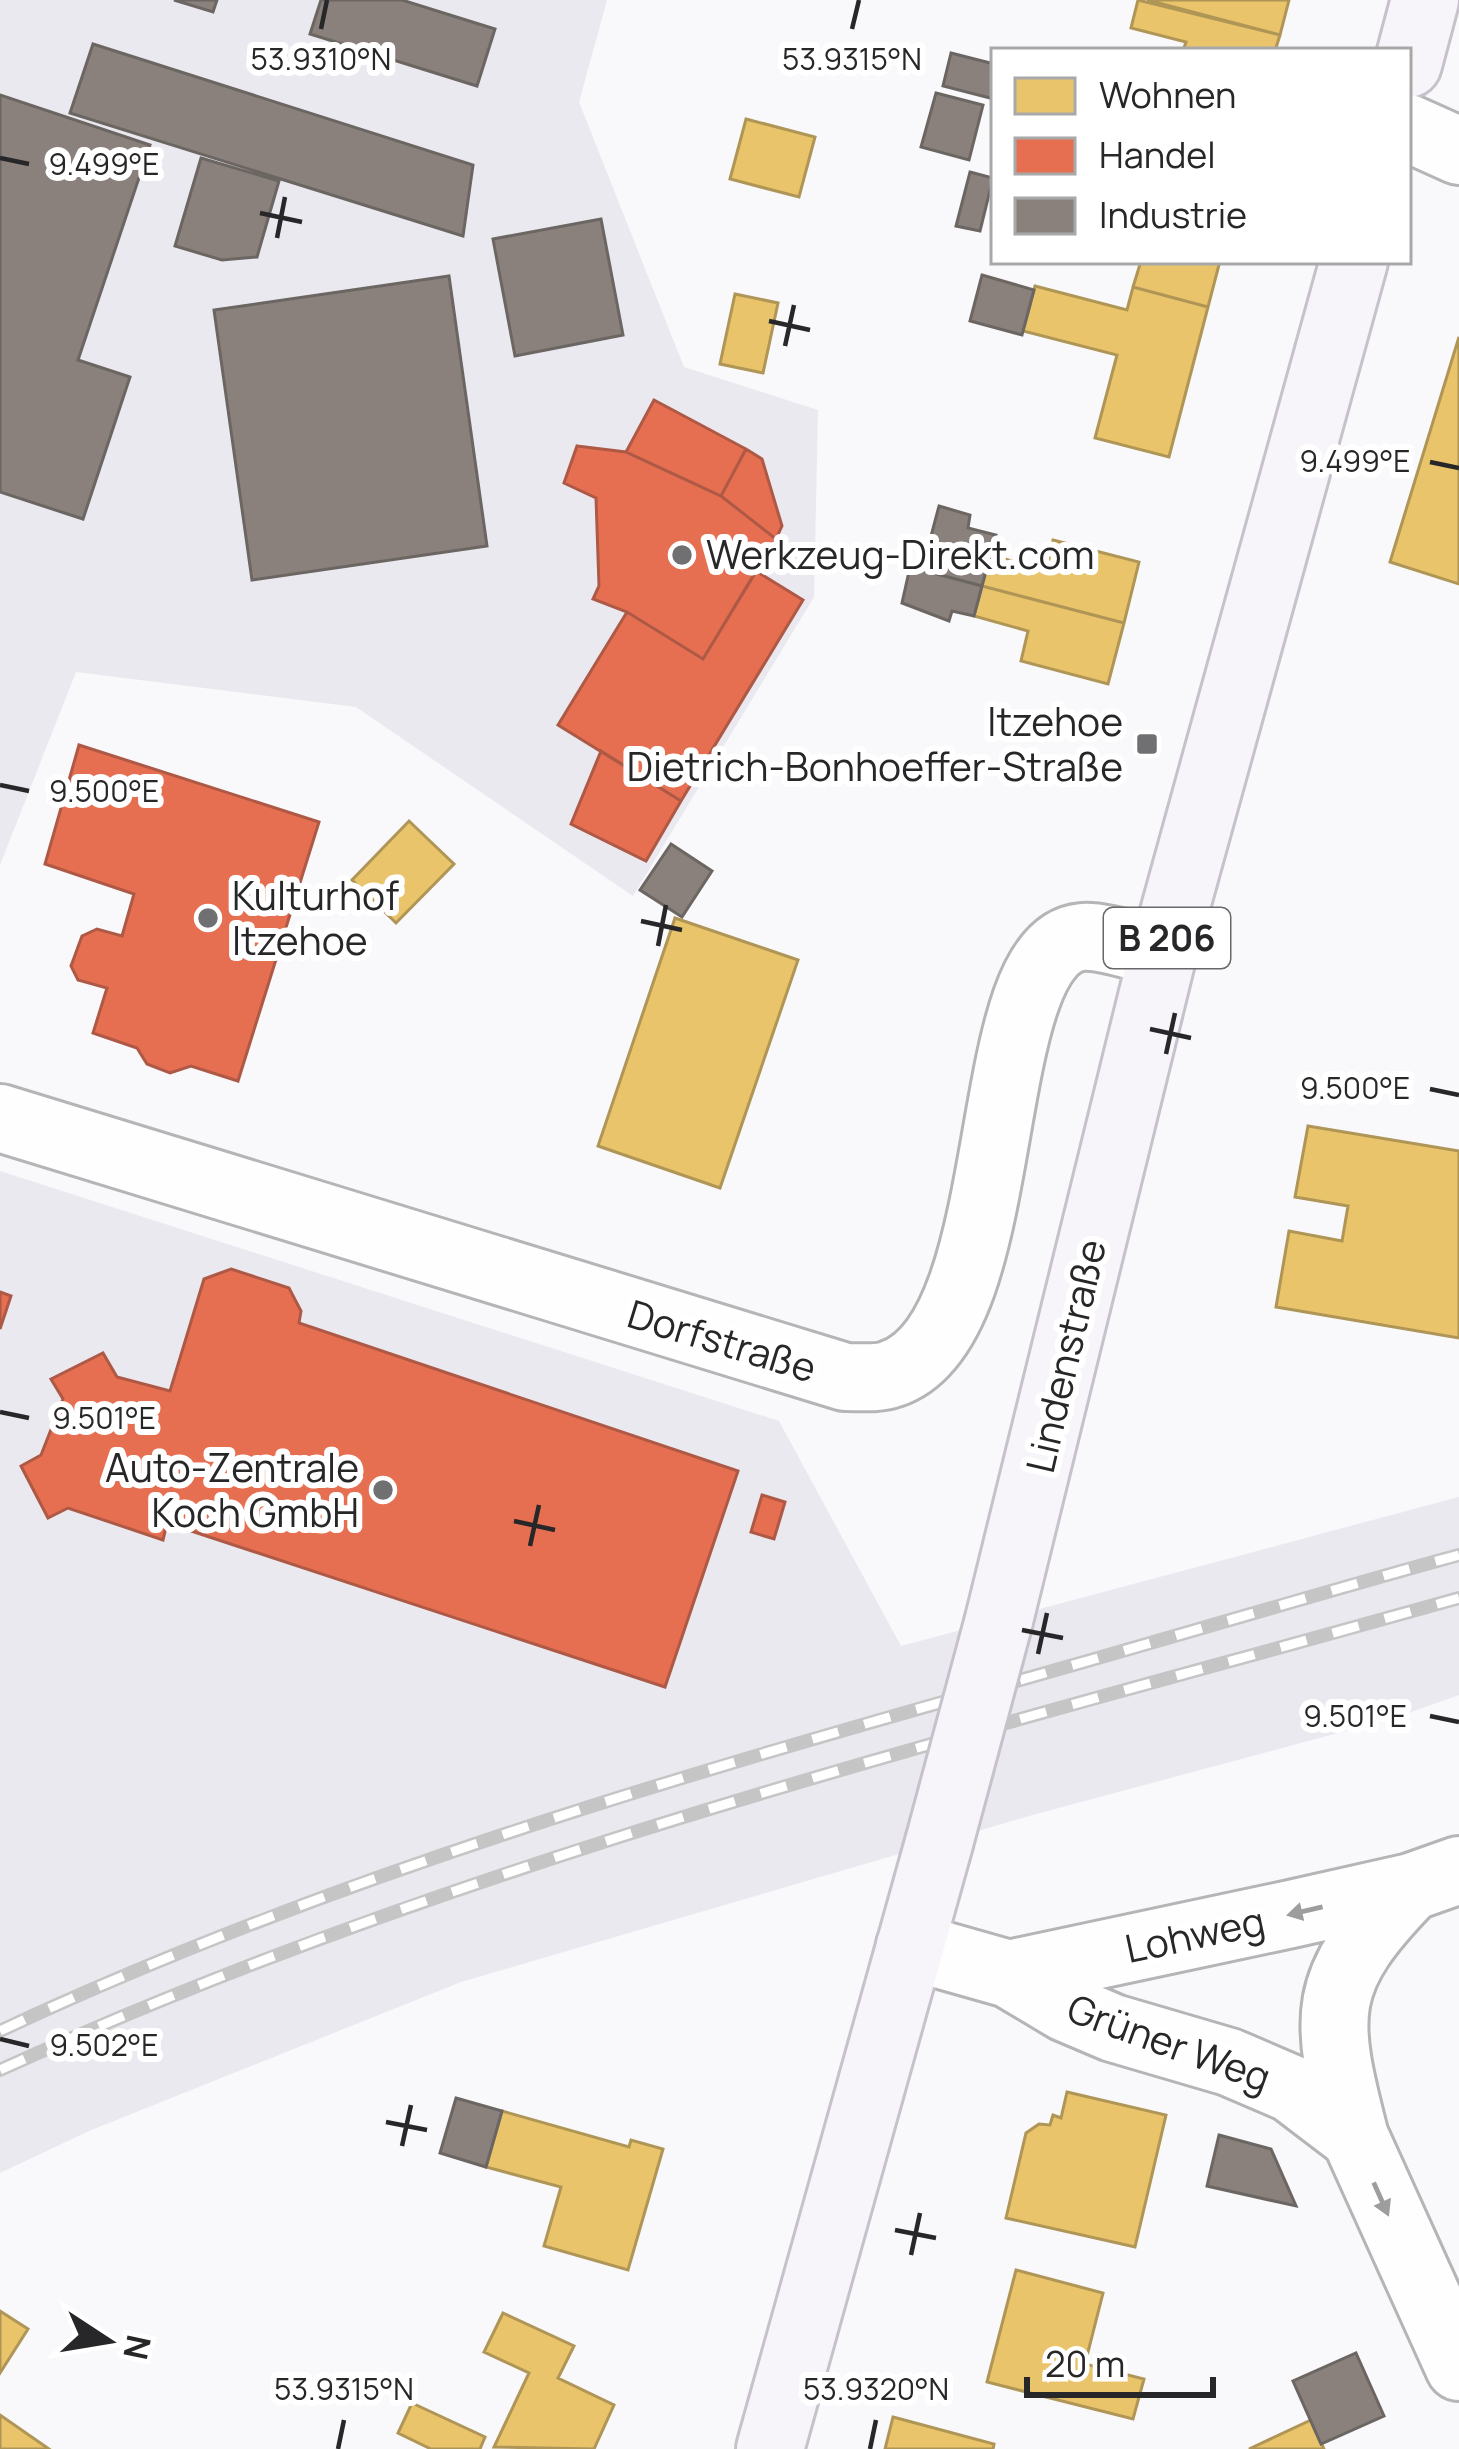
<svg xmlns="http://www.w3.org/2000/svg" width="1459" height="2449" viewBox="0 0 1459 2449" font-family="Manrope,sans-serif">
<rect width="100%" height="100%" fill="#f9f8fb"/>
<path fill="#eae9f0" d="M0,0H607L579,102L684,367L818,410L814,597L633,896L356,707L76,672L0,865Z
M0,1171L779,1421L901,1646L1459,1497V1695L1394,1718L1029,1816L461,1982L89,2131L0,2173Z"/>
<path fill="#e9c46a" stroke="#af9556" stroke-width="3" d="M1138,0L1280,35L1275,51H1183L1186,42L1131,28Z
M1147,0H1289L1280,35Z
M746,119L815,137L799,197L730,179Z
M1141,261H1220L1208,307L1133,287Z
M1035,286L1127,310L1133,287L1208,307L1169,457L1095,438L1117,355L1023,331Z
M735,294L778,303L763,373L720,364Z
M1459,337V584L1390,562Z
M1053,540L1139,562L1124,623L982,586L990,555L1046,570Z
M982,586L1124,623L1108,684L1021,661L1028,631L974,616Z
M409,821L454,864L396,923L352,880Z
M675,918L798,960L720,1188L598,1146Z
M1308,1126L1459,1151V1338L1276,1307L1289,1231L1342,1241L1348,1206L1295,1197Z
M1067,2092L1166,2115L1135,2247L1006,2218L1026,2133L1039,2124L1050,2125L1053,2115L1061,2118Z
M502,2111L629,2147L631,2140L663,2149L628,2270L544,2246L561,2187L486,2167Z
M1016,2270L1103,2293L1085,2364L1144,2379L1133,2419L987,2382Z
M0,2311L28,2329L0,2373Z
M503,2313L574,2346L558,2378L614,2405L594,2449L494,2447L529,2373L484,2352Z
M412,2403L485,2437L480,2449H431L398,2433Z
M0,2415L49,2449H0Z
M893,2417L994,2444L993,2449H885Z
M1311,2420L1324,2449H1249Z"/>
<path fill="#e76f51" stroke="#ad5945" stroke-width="3" d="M654,400L746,449L721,496L626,452Z
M577,446L626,452L721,496L776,539L703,659L627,612L593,599L599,586L596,498L564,483Z
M746,449L762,459L782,526L776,539L721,496Z
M756,571L803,600L681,801L558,725L627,612L703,659Z
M79,745L319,822L238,1081L191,1066L170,1073L147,1064L137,1048L93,1033L107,988L78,980L71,966L82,936L97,929L122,936L134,894L45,864Z
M601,751L681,801L646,861L571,824Z
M231,1269L289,1288L301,1311L299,1323L738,1471L665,1687L167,1523L163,1540L68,1508L48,1518L21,1466L41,1455L63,1399L51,1379L103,1353L117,1377L170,1391L204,1279Z
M0,1292L11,1296L0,1329Z
M762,1495L785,1502L774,1539L751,1532Z"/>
<path fill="#8a817c" stroke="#6c6663" stroke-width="3" d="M174,0H217L213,12Z
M321,0H402L495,29L477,86L310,34Z
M93,44L473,165L463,236L70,113Z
M951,53L994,64V99L943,86Z
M936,93L983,105L969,160L921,147Z
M0,95L150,145L78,360L130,377L83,519L0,492Z
M201,158L279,181L257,257L222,260L175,246Z
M970,172L993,178L980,231L956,226Z
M601,219L623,335L515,356L493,239Z
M982,275L1034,290L1022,335L970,321Z
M449,276L487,546L252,580L214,310Z
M939,506L970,515L968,528L996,535L982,586L922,570Z
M910,567L982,586L974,616L952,611L949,621L902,603Z
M671,844L712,871L682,917L640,890Z
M456,2098L502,2111L486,2167L440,2153Z
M1219,2135L1271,2149L1296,2206L1207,2186Z
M1356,2353L1384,2416L1321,2444L1293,2381Z"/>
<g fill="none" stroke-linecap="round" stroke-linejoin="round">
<g stroke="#b5b4b6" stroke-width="72">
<path id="minor" d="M1408,128L1459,151
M0,1118L845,1377C859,1377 878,1379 891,1374C1021,1331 974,947 1082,937C1102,935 1142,949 1163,953
M910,1946L1009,1974L1291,1914L1411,1887L1459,1870
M1009,1974L1066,2008L1113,2028L1229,2062L1292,2089L1355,2137L1459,2367
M1355,2137C1323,2014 1319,1981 1411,1887"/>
</g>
<g stroke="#c6c1cb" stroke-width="72">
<path id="major" d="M1408,64L1425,0
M999,1620L1163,953L1354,261
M770,2449L939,1843"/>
</g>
<use href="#minor" stroke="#fefefe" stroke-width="66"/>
<use href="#major" stroke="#f7f5f9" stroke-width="66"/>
<g stroke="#c6c5c6" stroke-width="14">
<path id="rail" d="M0,2031C329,1877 682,1775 1031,1677C1174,1637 1316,1594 1459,1555
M0,2070C467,1857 966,1736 1459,1598"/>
</g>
<use href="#rail" stroke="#fff" stroke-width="9" stroke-dasharray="27" stroke-linecap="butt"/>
<g stroke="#c6c1cb" stroke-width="72" stroke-linecap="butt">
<path id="major-bridge" d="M939,1843L999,1620"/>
</g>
<use href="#major-bridge" stroke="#f7f5f9" stroke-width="66"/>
</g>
<defs><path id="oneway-solid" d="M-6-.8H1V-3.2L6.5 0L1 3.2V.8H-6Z" transform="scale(3)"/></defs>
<g fill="#9d9d9e">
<use href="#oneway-solid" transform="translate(1305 1911) rotate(167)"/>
<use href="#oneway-solid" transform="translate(1381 2199) rotate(66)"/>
</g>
<path fill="none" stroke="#272628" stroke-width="4.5" d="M321,29L327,0M852,29L859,0M0,158L29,164M260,213L302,222M277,238L285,197M769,321L810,330M785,346L794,305M1430,462L1459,468M0,785L29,791M641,921L682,930M658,946L666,905M1150,1029L1191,1038M1166,1054L1175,1013M1430,1089L1459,1095M0,1412L29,1418M514,1521L555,1530M530,1546L539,1505M1022,1630L1063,1638M1038,1654L1047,1613M1430,1716L1459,1722M0,2039L29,2046M386,2122L427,2130M402,2146L411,2105M895,2230L936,2238M911,2255L920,2213M338,2449L344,2420M870,2449L876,2420"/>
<g fill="#707072" stroke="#fff" stroke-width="4.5">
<circle cx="682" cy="555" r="12"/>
<rect x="1135" y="732" width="24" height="24" rx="6"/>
<circle cx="208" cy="918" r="12"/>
<circle cx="383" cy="1490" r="12"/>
</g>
<g text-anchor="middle" stroke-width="12" stroke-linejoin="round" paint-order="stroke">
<rect fill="#fff" stroke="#686768" stroke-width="3" x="1104" y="908" width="126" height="60" rx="9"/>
<g font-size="36" font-weight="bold" fill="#272628">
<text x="1167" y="951">B 206</text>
</g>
<g font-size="39" fill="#272628" stroke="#fff" text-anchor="start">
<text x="706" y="569">Werkzeug-Direkt.com</text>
<text x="1123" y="736" text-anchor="end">Itzehoe<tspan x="1123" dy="45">Dietrich-Bonhoeffer-Straße</tspan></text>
<text x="232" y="910">Kulturhof<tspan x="232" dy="45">Itzehoe</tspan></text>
<text x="359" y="1482" text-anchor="end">Auto-Zentrale<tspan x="359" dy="45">Koch GmbH</tspan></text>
</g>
<g font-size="39" fill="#272628" stroke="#fff">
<text transform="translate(722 1341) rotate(17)" y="14">Dorfstraße</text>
<text transform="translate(1066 1356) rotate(-77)" y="14">Lindenstraße</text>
<text transform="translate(1195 1935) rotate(-12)" y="14">Lohweg</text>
<text transform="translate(1169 2043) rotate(20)" y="14">Grüner Weg</text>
</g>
</g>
<g font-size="30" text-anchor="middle" fill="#272628" stroke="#fff" stroke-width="12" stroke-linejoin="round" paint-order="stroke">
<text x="321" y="70">53.9310°N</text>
<text x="852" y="70">53.9315°N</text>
<text x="104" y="175">9.499°E</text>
<text x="1355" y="472">9.499°E</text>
<text x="104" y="802">9.500°E</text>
<text x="1355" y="1099">9.500°E</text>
<text x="104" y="1429">9.501°E</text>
<text x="1355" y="1727">9.501°E</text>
<text x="104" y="2056">9.502°E</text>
<text x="344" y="2400">53.9315°N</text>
<text x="876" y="2400">53.9320°N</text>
</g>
<rect x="991" y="48" width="420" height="216" fill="#ffffff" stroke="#a9a8a9" stroke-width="3"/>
<rect x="1015" y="78" width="60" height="36" fill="#e9c46a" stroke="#a9a8a9" stroke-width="3"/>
<text x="1099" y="108" font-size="36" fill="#272628">Wohnen</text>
<rect x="1015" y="138" width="60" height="36" fill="#e76f51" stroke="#a9a8a9" stroke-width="3"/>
<text x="1099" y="168" font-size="36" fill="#272628">Handel</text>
<rect x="1015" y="198" width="60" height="36" fill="#8a817c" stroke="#a9a8a9" stroke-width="3"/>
<text x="1099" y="228" font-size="36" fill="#272628">Industrie</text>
<g transform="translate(108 2341) rotate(102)" stroke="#ffffff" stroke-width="9" paint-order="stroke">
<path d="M0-9L21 45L0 30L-21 45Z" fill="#272628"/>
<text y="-18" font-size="33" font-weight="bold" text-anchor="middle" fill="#272628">N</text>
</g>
<path d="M1027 2377v18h186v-18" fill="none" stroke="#272628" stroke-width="6"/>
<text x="1045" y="2377" font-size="36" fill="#272628" stroke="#ffffff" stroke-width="9" paint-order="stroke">20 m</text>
</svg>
